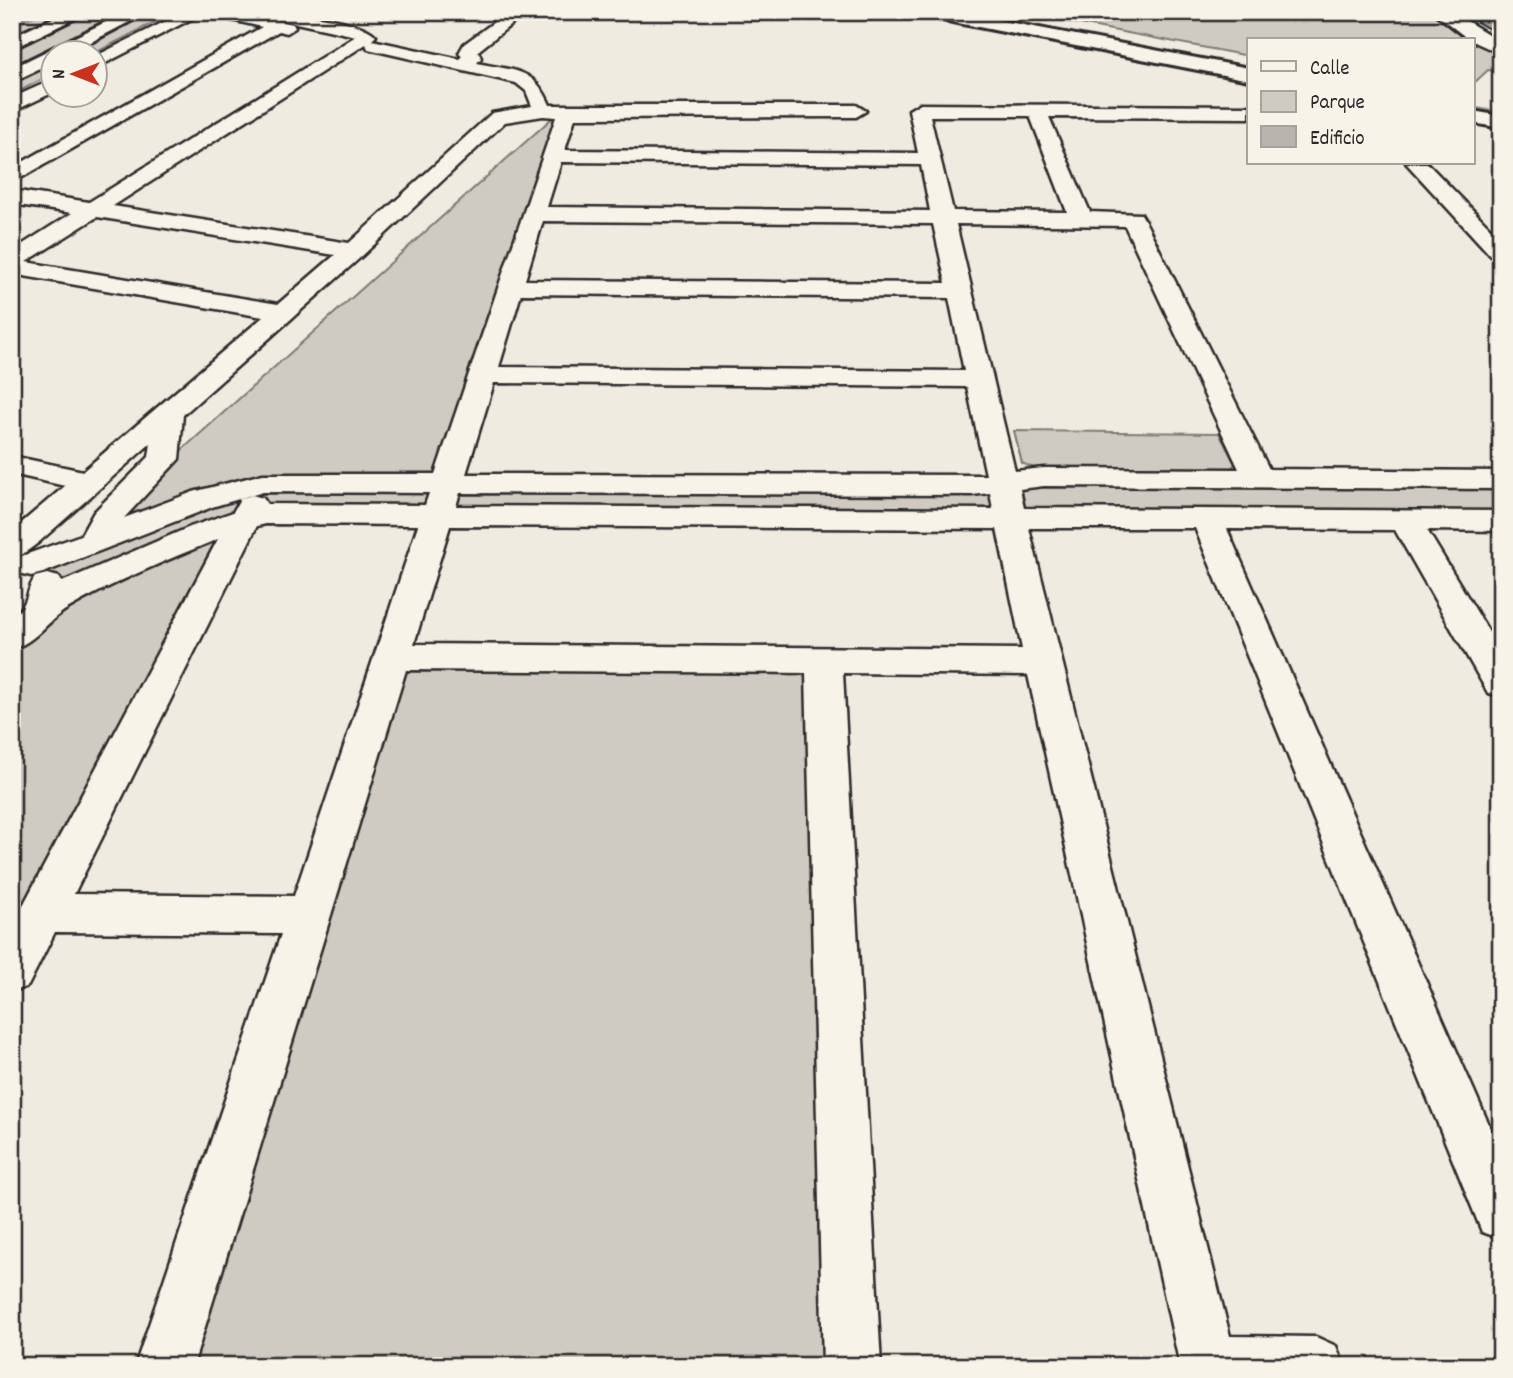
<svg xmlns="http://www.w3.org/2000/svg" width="1513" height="1378" viewBox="0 0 1513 1378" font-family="Dekko,sans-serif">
<rect width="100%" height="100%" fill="#efebe0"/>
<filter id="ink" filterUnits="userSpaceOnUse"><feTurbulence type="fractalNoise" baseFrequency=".0143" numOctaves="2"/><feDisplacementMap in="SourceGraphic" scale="14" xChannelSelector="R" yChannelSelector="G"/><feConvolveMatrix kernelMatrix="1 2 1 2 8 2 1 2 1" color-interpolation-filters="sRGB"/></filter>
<g filter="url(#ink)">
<path fill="#cfcbc2" stroke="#7d7b76" stroke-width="2" d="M12,12H174L95,53L52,52V74L12,95Z
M1017,12H1442L1501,48V58L1494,64L1500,71L1488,70L1473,84V40H1249V56Z
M560,111L447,484L1501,480V522L253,516L12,976V636L42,608L31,565L82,548L105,519Z
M1014,431L1219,433L1235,464L1229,471L1035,469L1022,463Z
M392,657L824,661L852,1366H164Z"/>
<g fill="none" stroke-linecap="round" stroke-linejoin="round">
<path fill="#a4a29a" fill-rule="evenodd" d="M27,12H44L12,28V19Z
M1473,106L1501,111V121L1473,116Z"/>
<g stroke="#2b2b2b" stroke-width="5">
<path id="minor" d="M184,12H205L94,69V57Z
M208,12H239L293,24L295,28L287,33L279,31L12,183V168L262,27L210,15Z
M260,12C284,12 361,18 376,36L372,40L460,59L462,57L459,53L464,44L508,12H527L478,51L481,58L477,63C513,71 534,67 550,105H856L866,111L856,117L575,118L565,150L918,153L909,110L919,104L1249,106V118L1049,117L1090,212L1141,214L1144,219L1269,469L1501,471V489L1044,486L1020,489L1024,508L1501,511V531L1427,530L1501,652V696L1488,693L1395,530L1227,529L1501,1152V1239L1482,1232L1195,528H1029L1230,1336L1316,1337L1336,1346L1344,1366H1180L1028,675L843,673L881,1366H823L806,673L406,670L193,1366H135L281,934L55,932L28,986L12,992V926L218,539C167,560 115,581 67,609C47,621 36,642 12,649V618C31,601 24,595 35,577L47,574L59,577L62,582L190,527L233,512L241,498L252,495L263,498L267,504L425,505L429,493L263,492L215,506L43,573L31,576L19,573L14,565L19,557L81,535L94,512L149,457L151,443L38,543L23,554L12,557V531L65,486L12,474V456L83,471L263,317L12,274V251L72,213L12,204V190L89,202L356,36L268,17ZM366,44L368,49L516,83L526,91L532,106L492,113L349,243L113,206ZM543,116L556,117L435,474H263L193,492L124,518L179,459L183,415L362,256L505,122ZM930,116H1030L1067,212L953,211ZM561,162L921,165L930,211L547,207ZM97,217L335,255L278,304L26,262ZM543,221L933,224L946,283L525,280ZM956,224L1125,226L1239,469L1044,468L1015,471ZM521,294L949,298L964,371L499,367ZM494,383L967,387L986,475L466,474ZM460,493L972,495L990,493L993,509L456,506ZM266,524L418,525L294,896L74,894L257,526ZM450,526L997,529L1022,649L414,644Z
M1433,12H1452L1501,42V54L1468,39Z
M52,80V93L12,112V98Z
M1406,163H1427L1501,239V260L1493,258Z"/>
</g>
<g stroke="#2b2b2b" stroke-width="6">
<path id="major" d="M919,12H955L1249,68V80L927,17Z
M1473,111L1501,116V128L1473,123Z"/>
</g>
<g stroke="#2b2b2b" stroke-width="6">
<path id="highway" d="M66,12H88L12,49V37Z
M126,12H148L72,52H52V63L12,82V68Z"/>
</g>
<use href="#minor" fill="#f7f3e8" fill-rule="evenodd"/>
<use href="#major" fill="#f7f3e8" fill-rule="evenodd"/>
<use href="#highway" fill="#f7f3e8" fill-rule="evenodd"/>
</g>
<path fill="#9e9c96" stroke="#2b2b2b" stroke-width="2" d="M1460,12H1501V36Z"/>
<path fill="#b8b5ae" stroke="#2b2b2b" stroke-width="2" d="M1481,12H1501V24Z"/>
</g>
<rect width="1513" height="1378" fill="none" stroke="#f7f3e8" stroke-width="42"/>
<rect x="21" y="21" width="1471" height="1336" fill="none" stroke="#2b2b2b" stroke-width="2.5" filter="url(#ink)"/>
<rect x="1247" y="38" width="228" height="126" fill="#f7f3e8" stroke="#a5a39c" stroke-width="2"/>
<rect x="1261" y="61" width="35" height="10" fill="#f7f3e8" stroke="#a5a39c" stroke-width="2"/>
<text x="1310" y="74" font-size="21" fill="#2b2b2b">Calle</text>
<rect x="1261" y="91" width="35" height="21" fill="#cfcbc2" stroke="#a5a39c" stroke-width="2"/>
<text x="1310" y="108" font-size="21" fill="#2b2b2b">Parque</text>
<rect x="1261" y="126" width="35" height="21" fill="#b8b5ae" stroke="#a5a39c" stroke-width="2"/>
<text x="1310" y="144" font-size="21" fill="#2b2b2b">Edificio</text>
<g transform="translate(74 74) rotate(270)"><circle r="33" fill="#f7f3e8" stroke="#a5a39c" stroke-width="2"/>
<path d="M0-5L12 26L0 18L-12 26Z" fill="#c8321e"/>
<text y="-10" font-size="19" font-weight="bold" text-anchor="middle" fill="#2b2b2b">N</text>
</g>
</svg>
